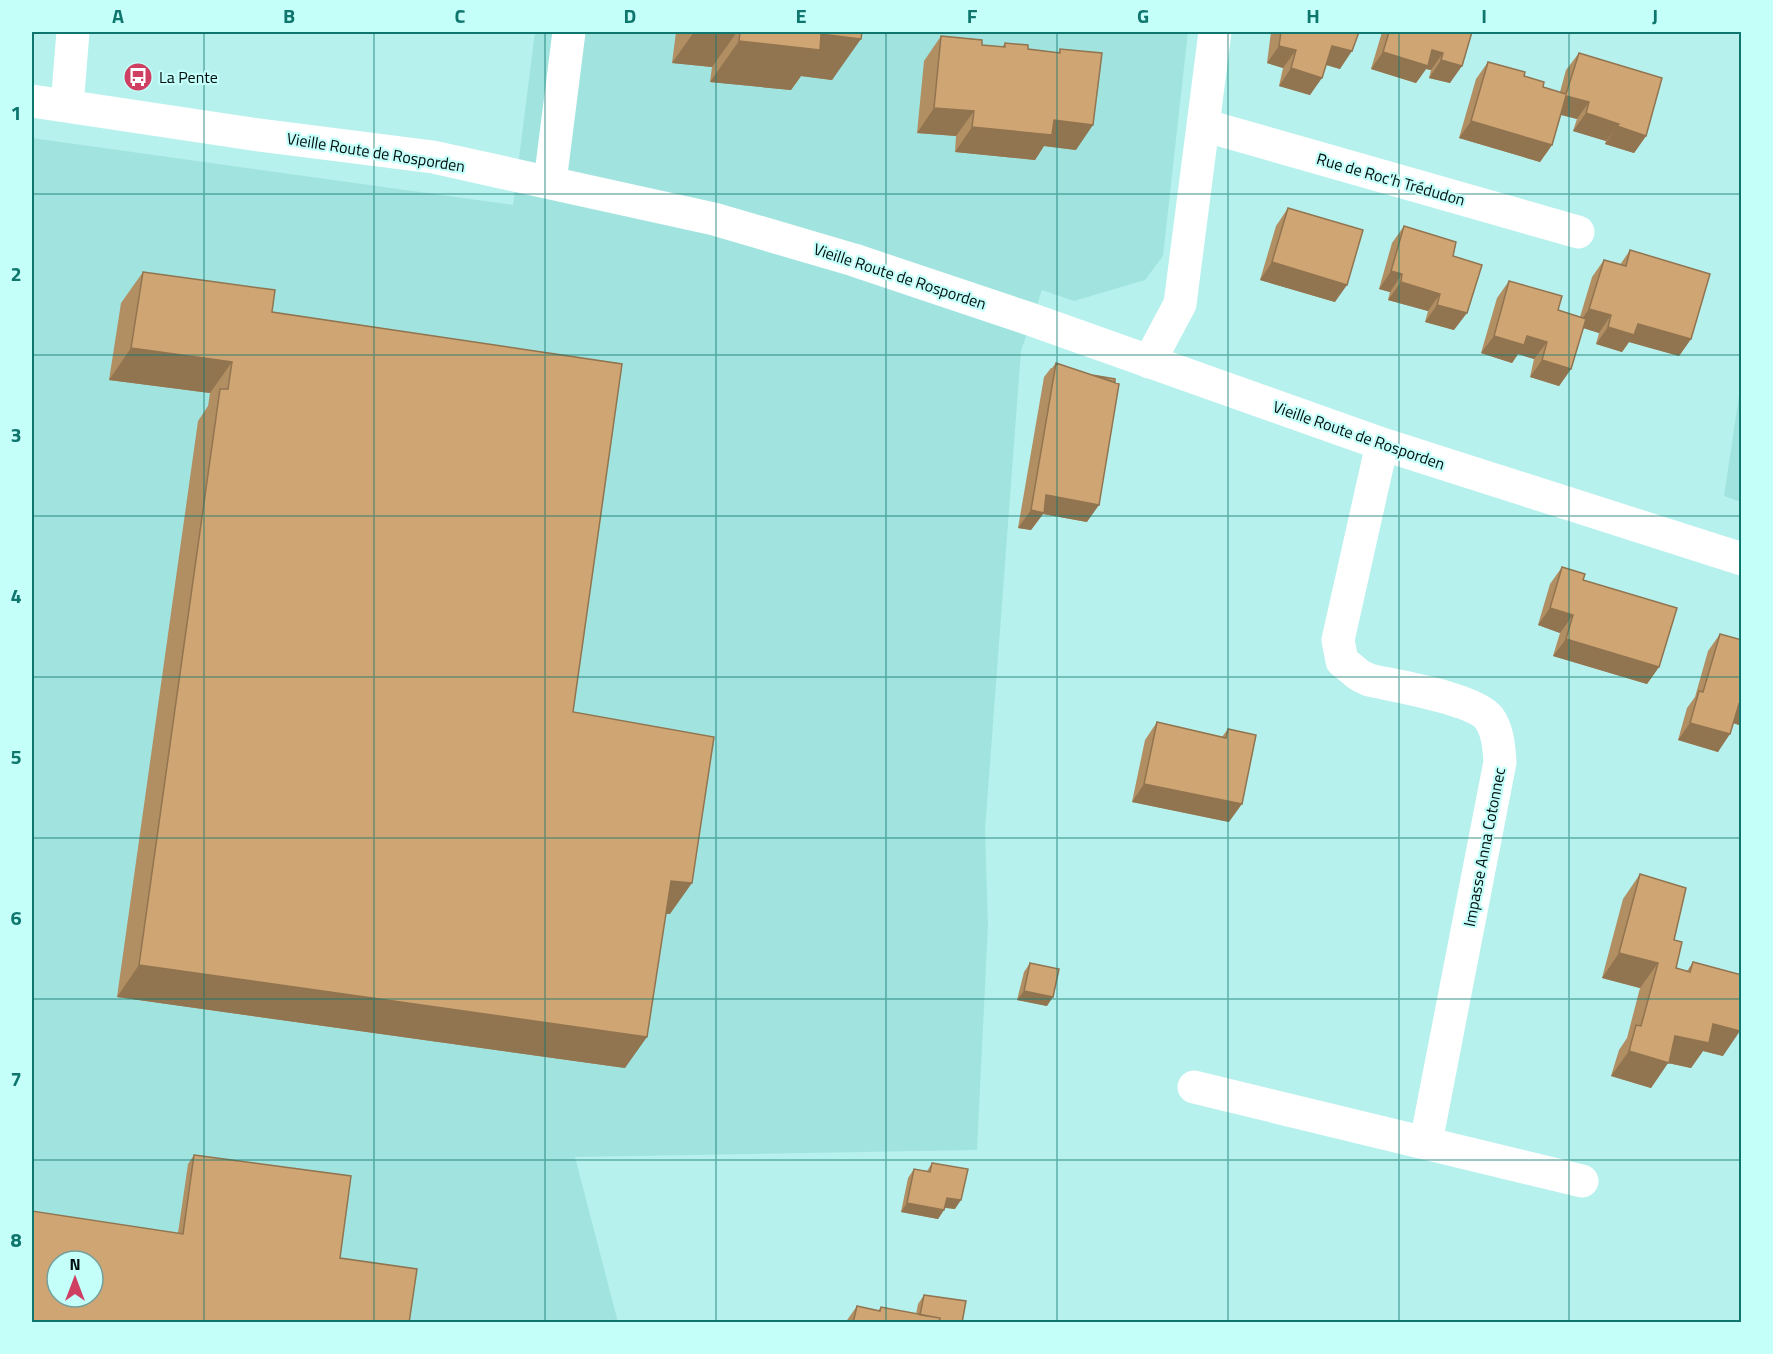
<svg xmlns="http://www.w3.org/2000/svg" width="1773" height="1354" viewBox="0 0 1773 1354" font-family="'Titillium Web',sans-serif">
<rect width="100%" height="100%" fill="#b7f1ed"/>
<path fill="#a1e4df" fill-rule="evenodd" d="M535,32H1188L1163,256L1145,280L1074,301L1042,290L1021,351L985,830L988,925L977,1150L575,1157L618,1322H32V138L513,205ZM57,1261H93V1297H57Z
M1741,382L1742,502H1741L1724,496Z"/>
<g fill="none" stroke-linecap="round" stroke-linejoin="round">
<path stroke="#fff" stroke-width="33" d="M32,101L252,134L433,157L714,219L854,260L1027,318L1382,444L1742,559
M67,106L73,32
M1203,125L1578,232
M550,182L569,32
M1149,362L1180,304L1215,32
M1382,444L1338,640L1342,661L1359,675L1369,680C1395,686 1473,698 1489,718C1498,731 1499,747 1500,762L1426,1142
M1194,1087L1582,1181"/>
</g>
<path fill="#b28e63" d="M676,32H862L832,80L801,76L791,90L710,82L712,67L672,63Z
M1271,32H1359L1340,69L1326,65L1310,95L1279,86L1283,68L1267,63Z
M1382,32H1472L1450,83L1429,78L1431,70L1426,69L1416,83L1371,69Z
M941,36L982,45L1002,47L1005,43L1028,49L1058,53L1060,49L1076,150L1044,146L1035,160L955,152L956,136L917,133L924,61Z
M1579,53L1646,136L1634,153L1605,144L1606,141L1573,131L1577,119L1561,115L1552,145L1540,162L1459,138L1476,79L1488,62L1524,76L1543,87L1560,92L1566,70Z
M1288,208L1335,302L1260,280L1276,226Z
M1404,226L1453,256L1454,330L1425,322L1428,311L1388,300L1390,292L1379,289L1392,243Z
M1630,250L1691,339L1679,356L1629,342L1622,352L1596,344L1599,333L1583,328L1571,369L1559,386L1530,377L1534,359L1518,354L1512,363L1481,353L1497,298L1509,281L1558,310L1580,317L1592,277L1604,260L1620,265Z
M143,272L272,312L573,712L670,914H666L625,1068L117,997L198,421L208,406L210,393L109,380L121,303Z
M1056,363L1087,522L1043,514L1031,530L1018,528L1044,377L1051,368H1052Z
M1562,567L1583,580L1659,667L1647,684L1553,656L1560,633L1538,625L1550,584Z
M1720,634L1742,640V726L1733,723L1718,752L1678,740L1687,708L1695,697L1708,651Z
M1157,722L1222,737L1228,729L1229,822L1132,802L1145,740Z
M1640,874L1674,940L1676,968L1687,971L1693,962L1723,1056L1703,1051L1691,1068L1668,1063L1651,1088L1611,1076L1619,1050L1627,1038L1640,988L1602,978L1623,899Z
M1030,963L1047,1006L1017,1000L1024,972Z
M194,1155L340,1258L178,1233L188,1164Z
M932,1163L955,1209L945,1208L938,1219L901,1212L908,1178L914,1169L927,1171Z
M924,1295L962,1323H845L857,1306L878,1311L881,1307L916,1314L918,1304Z"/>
<path fill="#917450" d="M694,32H737L712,67L672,63Z
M821,34L861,39L832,80L801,76L791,90L710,82L739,41Z
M1279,46L1296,50L1283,68L1267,63Z
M1332,46L1352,51L1340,69L1320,63Z
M1432,50L1443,53L1431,70L1426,69L1416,83L1371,69L1383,52Z
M1441,60L1462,66L1450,83L1429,78Z
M1291,68L1322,78L1310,95L1279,86Z
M1566,96L1589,102L1577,119L1554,113Z
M934,108L974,111L956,136L917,133Z
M1586,113L1619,124L1606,141L1573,131Z
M1054,120L1093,125L1076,150L1044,146L1035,160L955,152L972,127Z
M1471,121L1552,145L1540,162L1459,138Z
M1617,126L1646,136L1634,153L1605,144Z
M1272,262L1347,285L1335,302L1260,280Z
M1391,271L1402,274L1390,292L1379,289Z
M1401,282L1440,294L1428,311L1388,300Z
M1437,305L1467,313L1454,330L1425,322Z
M1589,309L1611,315L1599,333L1577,326Z
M1638,324L1691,339L1679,356L1629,342L1622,352L1596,344L1608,327Z
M1494,336H1527L1547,342L1534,359L1518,354L1512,363L1481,353Z
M131,348L232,362L210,393L109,380Z
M1542,360L1571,369L1559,386L1530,377Z
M1046,495L1099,505L1087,522L1043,514L1031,530L1018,528L1031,510Z
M1550,608L1573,615L1560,633L1538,625Z
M1566,639L1659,667L1647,684L1553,656Z
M1739,704L1742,705V726L1727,721Z
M1690,723L1730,734L1718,752L1678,740Z
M1144,784L1242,804L1229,822L1132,802Z
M671,881L692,883L670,914L649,912Z
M1619,953L1658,963L1640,988L1602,978Z
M139,965L647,1037L625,1068L117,997Z
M1024,991L1053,997L1047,1006L1017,1000Z
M1713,1024L1740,1031L1723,1056L1703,1051L1691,1068L1668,1063L1651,1088L1611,1076L1629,1051Z
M947,1198L961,1200L955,1209L941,1207Z
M907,1203L944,1210L938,1219L901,1212Z"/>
<path fill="#cfa573" stroke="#917450" stroke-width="1.5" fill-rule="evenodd" d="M740,32H862L861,39L821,34L820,50L739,41Z
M1281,32H1359L1352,51L1332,46L1322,78L1291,68L1296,50L1279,46Z
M1389,32H1472L1462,66L1441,60L1443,53L1432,50L1428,66L1383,52Z
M941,36L982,40V45L1005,47V43L1028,45V49L1060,53V49L1102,53L1093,125L1054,120L1052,135L972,127L974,111L934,108Z
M1579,53L1662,78L1646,136L1617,126L1619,124L1586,113L1589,102L1566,96L1552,145L1471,121L1488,62L1525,72L1524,76L1544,82L1543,87L1566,94Z
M1288,208L1363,230L1347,285L1272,262Z
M1404,226L1456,242L1453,256L1482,265L1467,313L1437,305L1440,294L1401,282L1402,274L1391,271Z
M1630,250L1710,274L1691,339L1638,324L1634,335L1608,327L1611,315L1589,309L1604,260L1626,266Z
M143,272L275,290L272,312L622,364L573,712L714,737L692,883L671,881L647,1037L139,965L220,389H228L232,362L131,348Z
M1509,281L1562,296L1558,310L1586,319L1571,369L1542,360L1547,342L1527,336L1524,345L1494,336Z
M1056,363L1119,384L1099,505L1046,495L1044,513L1031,510Z
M1092,375L1115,379V382Z
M1562,567L1585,574L1583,580L1677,608L1659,667L1566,639L1573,615L1550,608Z
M1720,634L1742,640V705L1739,704L1730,734L1690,723L1699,691L1703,692Z
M1157,722L1226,738L1228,729L1256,735L1242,804L1144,784Z
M1640,874L1686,888L1674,940L1682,942L1676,968L1690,972L1693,962L1742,975V1024L1740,1031L1713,1024L1709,1043L1675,1036L1669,1063L1629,1051L1636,1025L1641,1026L1658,963L1619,953Z
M1030,963L1059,969L1053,997L1024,991Z
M194,1155L351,1176L340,1258L417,1269L409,1323H32V1211L183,1234ZM57,1261H93V1297H57Z
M932,1163L968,1169L961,1200L947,1198L944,1210L907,1203L914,1169L930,1172Z
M924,1295L966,1301L962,1323H939L940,1318L920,1315Z
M857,1306L880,1311L881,1307L940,1318L939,1323H853Z"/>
<path fill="none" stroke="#0f766e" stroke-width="1.5" stroke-opacity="0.55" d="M204,32V1322M374,32V1322M545,32V1322M716,32V1322M886,32V1322M1057,32V1322M1228,32V1322M1399,32V1322M1569,32V1322M32,194H1742M32,355H1742M32,516H1742M32,677H1742M32,838H1742M32,999H1742M32,1160H1742"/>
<defs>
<g id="bus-disc" transform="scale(1.5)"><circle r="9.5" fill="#cf3f62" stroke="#c4fffa"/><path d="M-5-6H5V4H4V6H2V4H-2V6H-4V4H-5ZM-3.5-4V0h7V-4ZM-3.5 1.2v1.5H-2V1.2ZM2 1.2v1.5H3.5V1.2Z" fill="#fff"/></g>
</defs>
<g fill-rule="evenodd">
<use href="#bus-disc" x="138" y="77"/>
</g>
<g text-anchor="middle" stroke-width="4.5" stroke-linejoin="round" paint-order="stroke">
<g font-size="16" fill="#000f0e" stroke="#c4fffa" text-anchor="start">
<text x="159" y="83">La Pente</text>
</g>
<g font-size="16" fill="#000f0e" stroke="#c4fffa">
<text transform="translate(376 152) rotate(9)" y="6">Vieille Route de Rosporden</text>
<text transform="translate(1391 179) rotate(16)" y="6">Rue de Roc'h Trédudon</text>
<text transform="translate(900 276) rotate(18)" y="6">Vieille Route de Rosporden</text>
<text transform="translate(1359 435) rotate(19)" y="6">Vieille Route de Rosporden</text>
<text transform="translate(1484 847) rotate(-79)" y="6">Impasse Anna Cotonnec</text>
</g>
</g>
<rect width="1773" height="1354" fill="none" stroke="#c4fffa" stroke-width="66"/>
<g transform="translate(75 1279)"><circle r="28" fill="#c4fffa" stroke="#769f9c" stroke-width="1.5"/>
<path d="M0-4.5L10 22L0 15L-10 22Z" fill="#cf3f62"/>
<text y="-9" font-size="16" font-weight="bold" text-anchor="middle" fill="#000f0e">N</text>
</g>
<rect x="33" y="33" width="1707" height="1288" fill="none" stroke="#0f766e" stroke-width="2"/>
<g font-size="20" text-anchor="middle" font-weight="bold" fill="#0f766e">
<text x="118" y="23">A</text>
<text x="289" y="23">B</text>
<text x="460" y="23">C</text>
<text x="630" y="23">D</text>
<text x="801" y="23">E</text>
<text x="972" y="23">F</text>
<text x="1143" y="23">G</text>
<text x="1313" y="23">H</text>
<text x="1484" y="23">I</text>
<text x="1655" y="23">J</text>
<text x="16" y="120">1</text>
<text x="16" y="281">2</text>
<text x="16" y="442">3</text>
<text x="16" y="603">4</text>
<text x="16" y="764">5</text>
<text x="16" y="925">6</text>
<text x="16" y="1086">7</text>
<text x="16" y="1247">8</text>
</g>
</svg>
